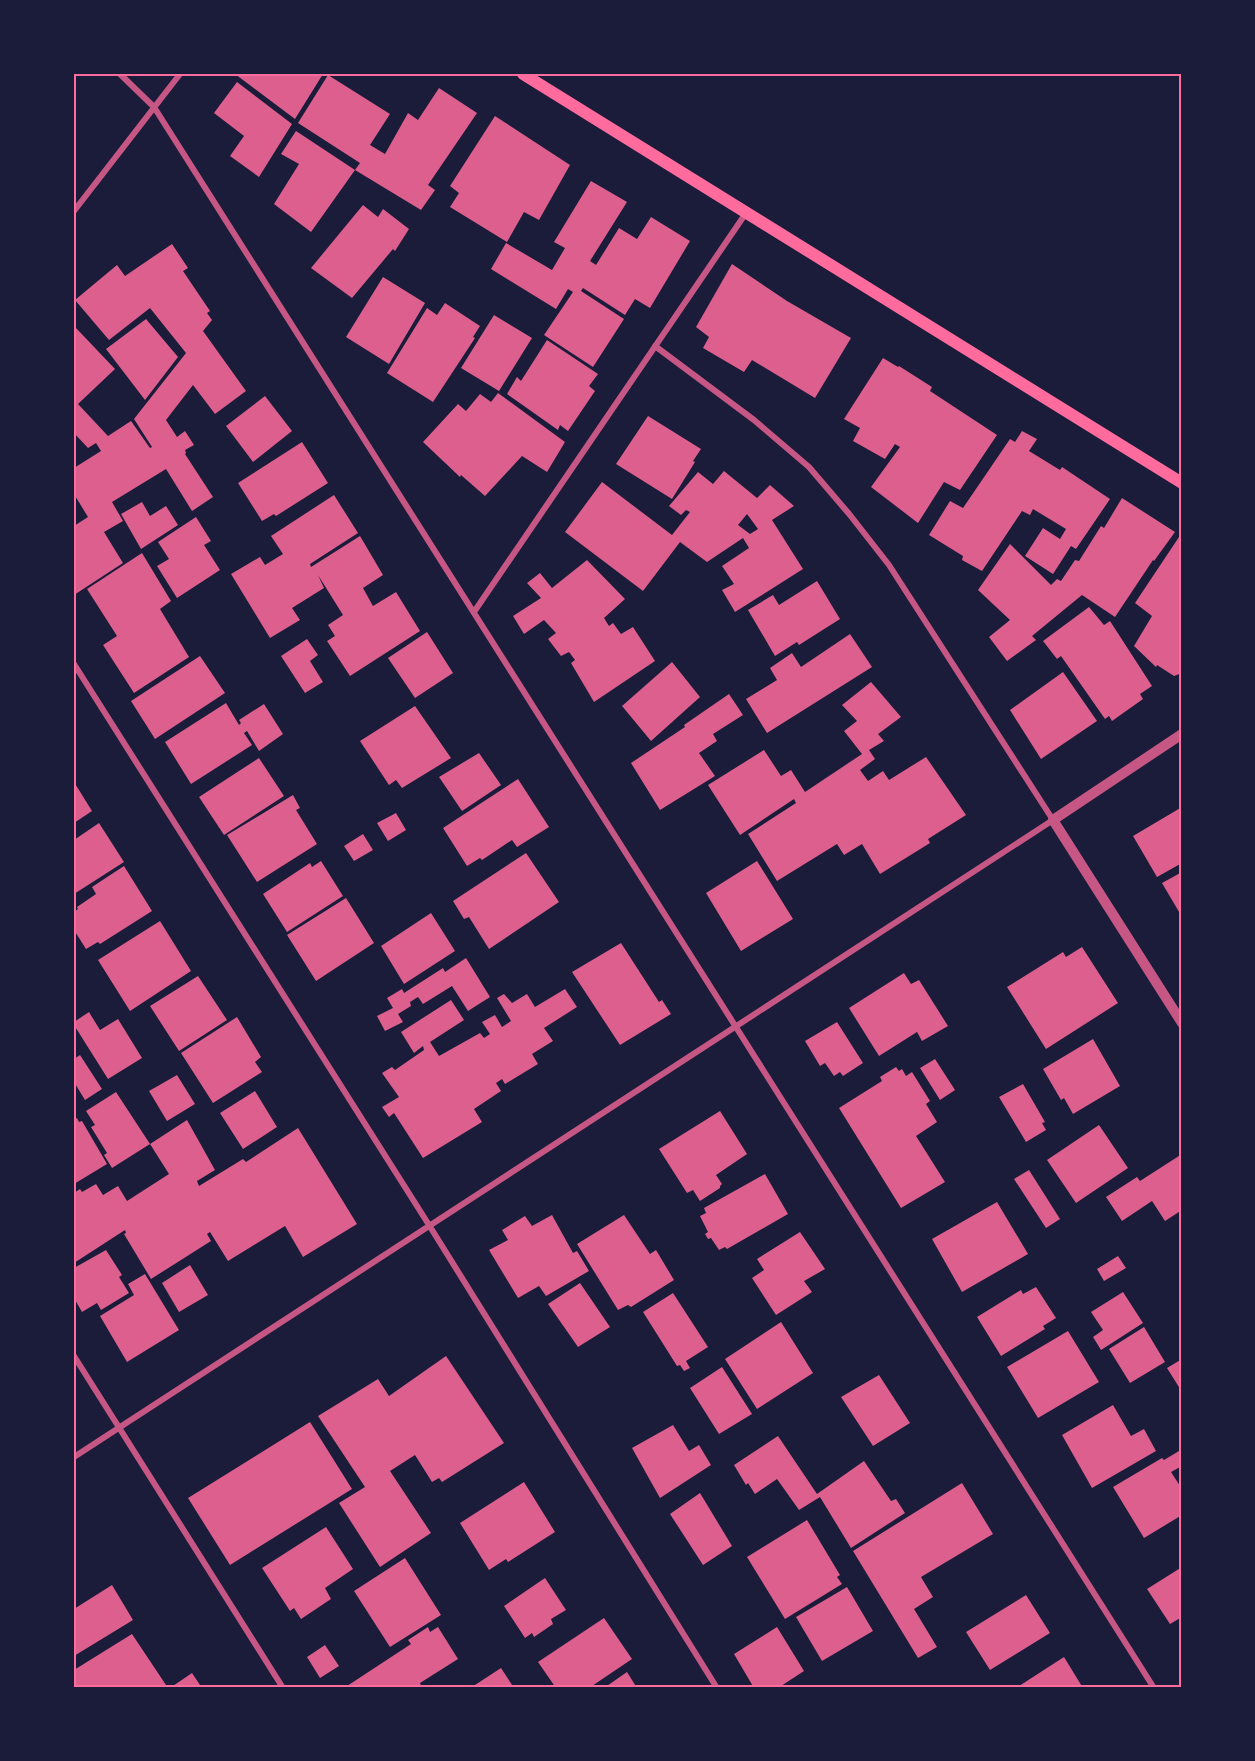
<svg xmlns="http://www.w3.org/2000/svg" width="1255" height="1761" viewBox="0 0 1255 1761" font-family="'Alegreya Sans',sans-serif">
<rect width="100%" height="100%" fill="#1b1b3a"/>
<path fill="#dd5f8e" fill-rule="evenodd" d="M235,74H323L295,119Z
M328,75L390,114L370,145L385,154L408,113L418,120L439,88L477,113L428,185L435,190L421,210L355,170L311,232L274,204L299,164L281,154L296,131L355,170L360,163L298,123Z
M237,82L292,124L259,177L230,156L244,136L214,113Z
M495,116L570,165L539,220L524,212L507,242L450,207L459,193L450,186Z
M591,181L627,202L590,261L596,265L619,228L637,239L651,217L690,241L650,308L635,299L625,315L583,288L581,291L624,319L593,367L544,335L573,292L568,289L556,309L491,269L506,243L552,270L565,248L554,242Z
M363,205L378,217L383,209L409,229L395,251L393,249L352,298L311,268Z
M172,244L188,268L183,271L210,311L207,313L212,320L203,331L246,391L215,414L193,385L166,420L177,437L185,431L194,445L185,450L186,453L185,454L213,497L192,511L166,469L112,502L123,521L104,532L123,563L74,595V526L88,517L74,494V468L101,451L96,443L88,448L74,433V330L76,328L115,369L78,404L108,436L131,421L150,448L152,447L134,419L186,353L150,308L109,340L75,300L117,265L125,276Z
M732,264L787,301L851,338L815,398L752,360L744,372L703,348L709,337L696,327Z
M383,277L425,303L389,364L346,337Z
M445,303L480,326L473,337L475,338L433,402L387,373L427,308L437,315Z
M494,315L532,338L499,391L461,368Z
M146,319L178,357L145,400L106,349Z
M547,340L598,374L589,386L595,391L568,431L560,425L558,430L507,394L517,377L521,381Z
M883,358L898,367L899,366L932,387L930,391L997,435L960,490L944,482L918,523L871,487L900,447L895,444L885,459L853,441L860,428L844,419Z
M498,393L565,442L547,472L522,456L485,496L461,475L460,477L423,442L458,404L466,411L480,394L491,402Z
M265,396L292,431L253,462L226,426Z
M648,416L701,449L693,461L695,462L672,499L616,464Z
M1022,431L1037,439L1029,451L1060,470L1062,467L1110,499L1076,549L1071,546L1053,574L1025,556L1043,528L1060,539L1066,529L1033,509L1030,515L1022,511L982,571L962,560L963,556L929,535L950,501L963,508L1010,439L1015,442Z
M302,442L328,483L276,516L274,514L262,521L238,483Z
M724,471L757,498L770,485L794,506L772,520L803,569L735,612L722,590L734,584L722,566L749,548L743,538L707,562L680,542L643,591L565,532L602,482L672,535L690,512L686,510L681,515L669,506L698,472L713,484ZM747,514L758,529L750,534L738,525Z
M334,495L358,533L310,564L311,567L360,536L383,575L363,588L373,606L396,592L420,631L350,676L327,641L335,636L328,625L343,615L318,575L324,588L292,608L300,620L270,638L231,574L260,557L265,565L283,554L271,536Z
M1122,498L1175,532L1154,561L1153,560L1115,617L1082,595L1032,636L1036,640L1007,661L989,637L1010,620L978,590L1010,544L1051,585L1057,579L1061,581L1075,560L1079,561L1101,526L1104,528Z
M142,502L150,516L166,506L178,525L141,549L121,514Z
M196,517L211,541L204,545L220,570L177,598L157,566L169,559L158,542Z
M1179,537L1182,538V673L1174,676L1157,665L1156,667L1134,646L1152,616L1135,603Z
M142,553L171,601L160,609L189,657L134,693L103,645L117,636L87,589Z
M587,560L625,599L604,618L609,626L613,623L621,634L633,627L655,661L594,702L571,663L575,660L569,652L561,656L548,639L556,633L544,620L524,634L513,616L541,598L527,583L540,573L552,588Z
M817,581L840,619L799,645L797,642L775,656L748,610L773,595L779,605Z
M1089,607L1104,625L1110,621L1152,686L1140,694L1143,699L1112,721L1109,716L1105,719L1061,656L1057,659L1043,641Z
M427,632L453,673L415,698L388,658Z
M850,634L872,667L767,733L746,699L777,680L770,668L792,653L801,667Z
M307,639L318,655L310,661L323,682L305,693L281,656Z
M200,656L225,693L155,739L131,701Z
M672,662L700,697L651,741L622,706Z
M1063,672L1097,721L1041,759L1010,710Z
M871,682L901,717L878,734L884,741L869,750L875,759L860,770L868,781L883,771L889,780L926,757L966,815L928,839L930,843L880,874L862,844L844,855L837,844L777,881L748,834L796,803L794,799L740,835L708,785L764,750L781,776L791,770L805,792L862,754L844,731L857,721L842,705Z
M729,694L743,715L713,734L717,741L699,753L715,776L660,810L631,763L685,727L684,725Z
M226,703L239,725L241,723L239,720L264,704L283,734L259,751L247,731L244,733L252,745L191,784L165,742Z
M415,706L451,758L402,788L396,780L389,785L360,741Z
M479,753L501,785L462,811L439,777Z
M259,758L284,796L224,835L199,797Z
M518,779L549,827L517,847L512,840L482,860L480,858L467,866L443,828Z
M74,782L92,811L74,823Z
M293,795L300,808L296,810L317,844L257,882L227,835Z
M1182,807V863L1157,877L1133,836Z
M396,813L406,830L388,841L377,823Z
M99,823L124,862L74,894V840Z
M363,834L373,850L354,861L344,846Z
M526,853L559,902L489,949L469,917L464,919L453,901Z
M321,861L343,896L287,932L263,894L310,863L312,867Z
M757,861L793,919L741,951L706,893Z
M124,866L152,911L100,944L98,942L86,949L74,930V912L78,909L77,907L96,894L92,887Z
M1182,872V917L1162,883Z
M346,898L374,943L316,981L287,935Z
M431,913L455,951L404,984L381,946Z
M160,921L191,971L130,1011L98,960Z
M621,943L659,1002L662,1000L671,1014L620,1045L572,972Z
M1082,947L1118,1003L1046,1049L1007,987L1063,952L1066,957Z
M466,958L490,997L468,1011L452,986L423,1004L418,997L410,1002L411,1006L398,1014L403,1022L385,1031L377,1016L393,1008L387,998L402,989L404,993L443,968L445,972Z
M904,973L911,984L919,980L948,1026L922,1041L917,1032L879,1056L849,1008Z
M198,976L227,1020L179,1051L150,1006Z
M565,989L577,1007L544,1028L553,1041L532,1054L538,1064L505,1084L502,1079L496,1083L501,1091L474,1109L482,1122L423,1158L394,1113L389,1117L382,1107L399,1097L382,1073L392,1067L395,1070L424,1050L423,1046L414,1053L401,1032L451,1000L464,1020L430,1042L439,1056L480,1033L484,1038L490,1034L482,1022L495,1015L502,1027L511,1021L497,998L504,994L512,1003L527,994L535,1007Z
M89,1012L100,1030L118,1019L142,1058L108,1079L74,1025V1022Z
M237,1017L261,1057L255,1062L262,1072L213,1103L181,1053Z
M837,1022L863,1063L843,1076L840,1072L834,1076L825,1063L820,1066L805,1041Z
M1093,1039L1120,1086L1073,1114L1064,1098L1061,1100L1043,1069Z
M80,1055L102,1089L85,1100L74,1082V1059Z
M935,1059L955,1090L940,1100L920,1068Z
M896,1067L899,1071L902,1069L906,1076L912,1072L930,1101L926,1104L937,1122L916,1136L945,1182L901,1208L839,1108L882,1081L880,1077Z
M177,1075L195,1104L167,1121L149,1091Z
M1023,1084L1045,1122L1042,1123L1046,1130L1026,1142L999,1097Z
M255,1091L277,1127L243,1149L220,1113Z
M116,1092L150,1144L112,1168L104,1155L107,1153L91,1127L95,1125L86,1111Z
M720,1111L747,1154L716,1175L722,1184L720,1186V1188L700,1201L693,1190L687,1193L659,1149Z
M77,1118L79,1122L82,1121L107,1164L74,1184V1120Z
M187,1120L215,1170L197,1181L199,1186L243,1159L246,1162L298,1128L357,1224L303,1257L285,1226L228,1261L210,1232L207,1234L211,1241L151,1279L124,1234L126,1233L125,1230L74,1263V1193L80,1189L82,1192L96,1184L103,1195L118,1186L127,1201L169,1174L150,1144Z
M1099,1125L1128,1168L1076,1203L1047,1160Z
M1182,1154V1210L1165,1221L1152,1201L1122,1221L1106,1197L1137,1177L1140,1181Z
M1029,1170L1060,1219L1046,1228L1014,1179Z
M765,1174L788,1214L727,1249L725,1247L719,1250L711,1238L708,1239L705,1234L708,1232L700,1216L706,1213L704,1208Z
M997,1202L1028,1254L962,1292L932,1239Z
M552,1215L573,1253L577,1251L589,1271L546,1296L539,1286L518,1298L489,1250L508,1240L502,1230L525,1216L532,1226Z
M624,1215L650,1254L656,1250L674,1280L631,1307L628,1305L618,1310L577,1244Z
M800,1232L825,1269L804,1281L812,1292L776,1315L752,1278L764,1270L757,1259Z
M106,1250L122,1275L119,1277L129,1293L101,1310L97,1303L82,1312L74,1298V1268Z
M1118,1256L1126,1268L1104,1281L1097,1269Z
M190,1265L208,1295L179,1312L162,1283Z
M145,1274L179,1330L127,1362L100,1316L134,1295L128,1284Z
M580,1283L610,1327L578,1347L548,1304Z
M1036,1287L1056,1318L1043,1326L1045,1329L1001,1356L977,1317L1021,1290L1023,1294Z
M1123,1292L1143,1323L1101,1350L1093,1337L1103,1330L1091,1312Z
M673,1293L708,1347L686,1361L690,1368L684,1371L680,1365L677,1366L643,1312Z
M781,1322L813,1373L757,1409L725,1359Z
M1144,1327L1165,1362L1130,1383L1109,1349Z
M1068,1331L1099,1382L1038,1418L1007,1367Z
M446,1356L504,1443L442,1482L439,1478L432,1482L415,1455L390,1471L431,1533L380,1567L339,1503L365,1487L318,1416L378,1379L389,1396Z
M1182,1359V1392L1167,1368Z
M722,1367L752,1414L719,1434L690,1388Z
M879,1375L910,1423L873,1446L841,1397Z
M1113,1405L1131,1436L1144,1429L1156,1451L1092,1488L1062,1435Z
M310,1422L352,1489L230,1565L188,1498Z
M673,1425L689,1451L699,1445L711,1465L660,1498L632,1448Z
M778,1436L817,1494L864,1461L891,1501L896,1499L905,1513L851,1548L820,1497L799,1510L777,1479L755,1494L748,1483L746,1485L734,1465Z
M1179,1451L1182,1456V1466L1171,1472L1182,1489V1515L1144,1538L1113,1487L1162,1458L1164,1460Z
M524,1482L555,1532L508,1562L506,1559L489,1570L460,1523Z
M962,1483L993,1534L921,1577L933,1597L914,1609L937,1647L918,1658L853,1551Z
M700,1493L732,1546L703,1565L670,1514Z
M807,1520L840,1575L837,1577L842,1584L785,1619L747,1557Z
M326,1527L353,1569L325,1588L331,1599L301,1619L294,1608L290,1611L262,1568Z
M405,1558L441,1615L390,1647L354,1591Z
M1182,1567V1617L1170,1624L1147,1589Z
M545,1578L566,1610L551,1619L553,1624L534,1637L532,1633L525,1638L504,1606Z
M112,1585L133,1620L74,1656V1609Z
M847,1587L873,1631L822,1661L796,1617Z
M1026,1595L1050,1633L990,1670L966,1632Z
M604,1618L632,1659L589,1688H556L538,1662Z
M428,1627L430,1632L438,1627L458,1659L420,1683L422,1688H344L411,1644L408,1640Z
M777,1627L804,1671L778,1688H754L734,1654Z
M132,1634L166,1685L162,1688H76L74,1684V1670Z
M325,1645L339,1666L320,1678L307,1657Z
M1064,1657L1083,1688H1016Z
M501,1668L514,1688H477L475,1685Z
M627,1672L637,1688H604Z
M192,1673L202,1688H170Z"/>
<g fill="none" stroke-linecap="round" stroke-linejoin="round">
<path stroke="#c65784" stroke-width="6" d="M120,74L154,107L1154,1688
M74,211L180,74
M474,612L746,213
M74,664L429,1225L717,1688
M74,1356L283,1688
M74,1457L1053,820L889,565L850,515L809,467L754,420L655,346"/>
<path stroke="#c65784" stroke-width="10" d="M1182,734L1053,820L1182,1023"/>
<path stroke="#ff6b9d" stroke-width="12" d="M523,74L1182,483"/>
</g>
<rect width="1255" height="1761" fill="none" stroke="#1b1b3a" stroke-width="150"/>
<rect x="75" y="75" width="1105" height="1611" fill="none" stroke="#ff6b9d" stroke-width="2"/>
</svg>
